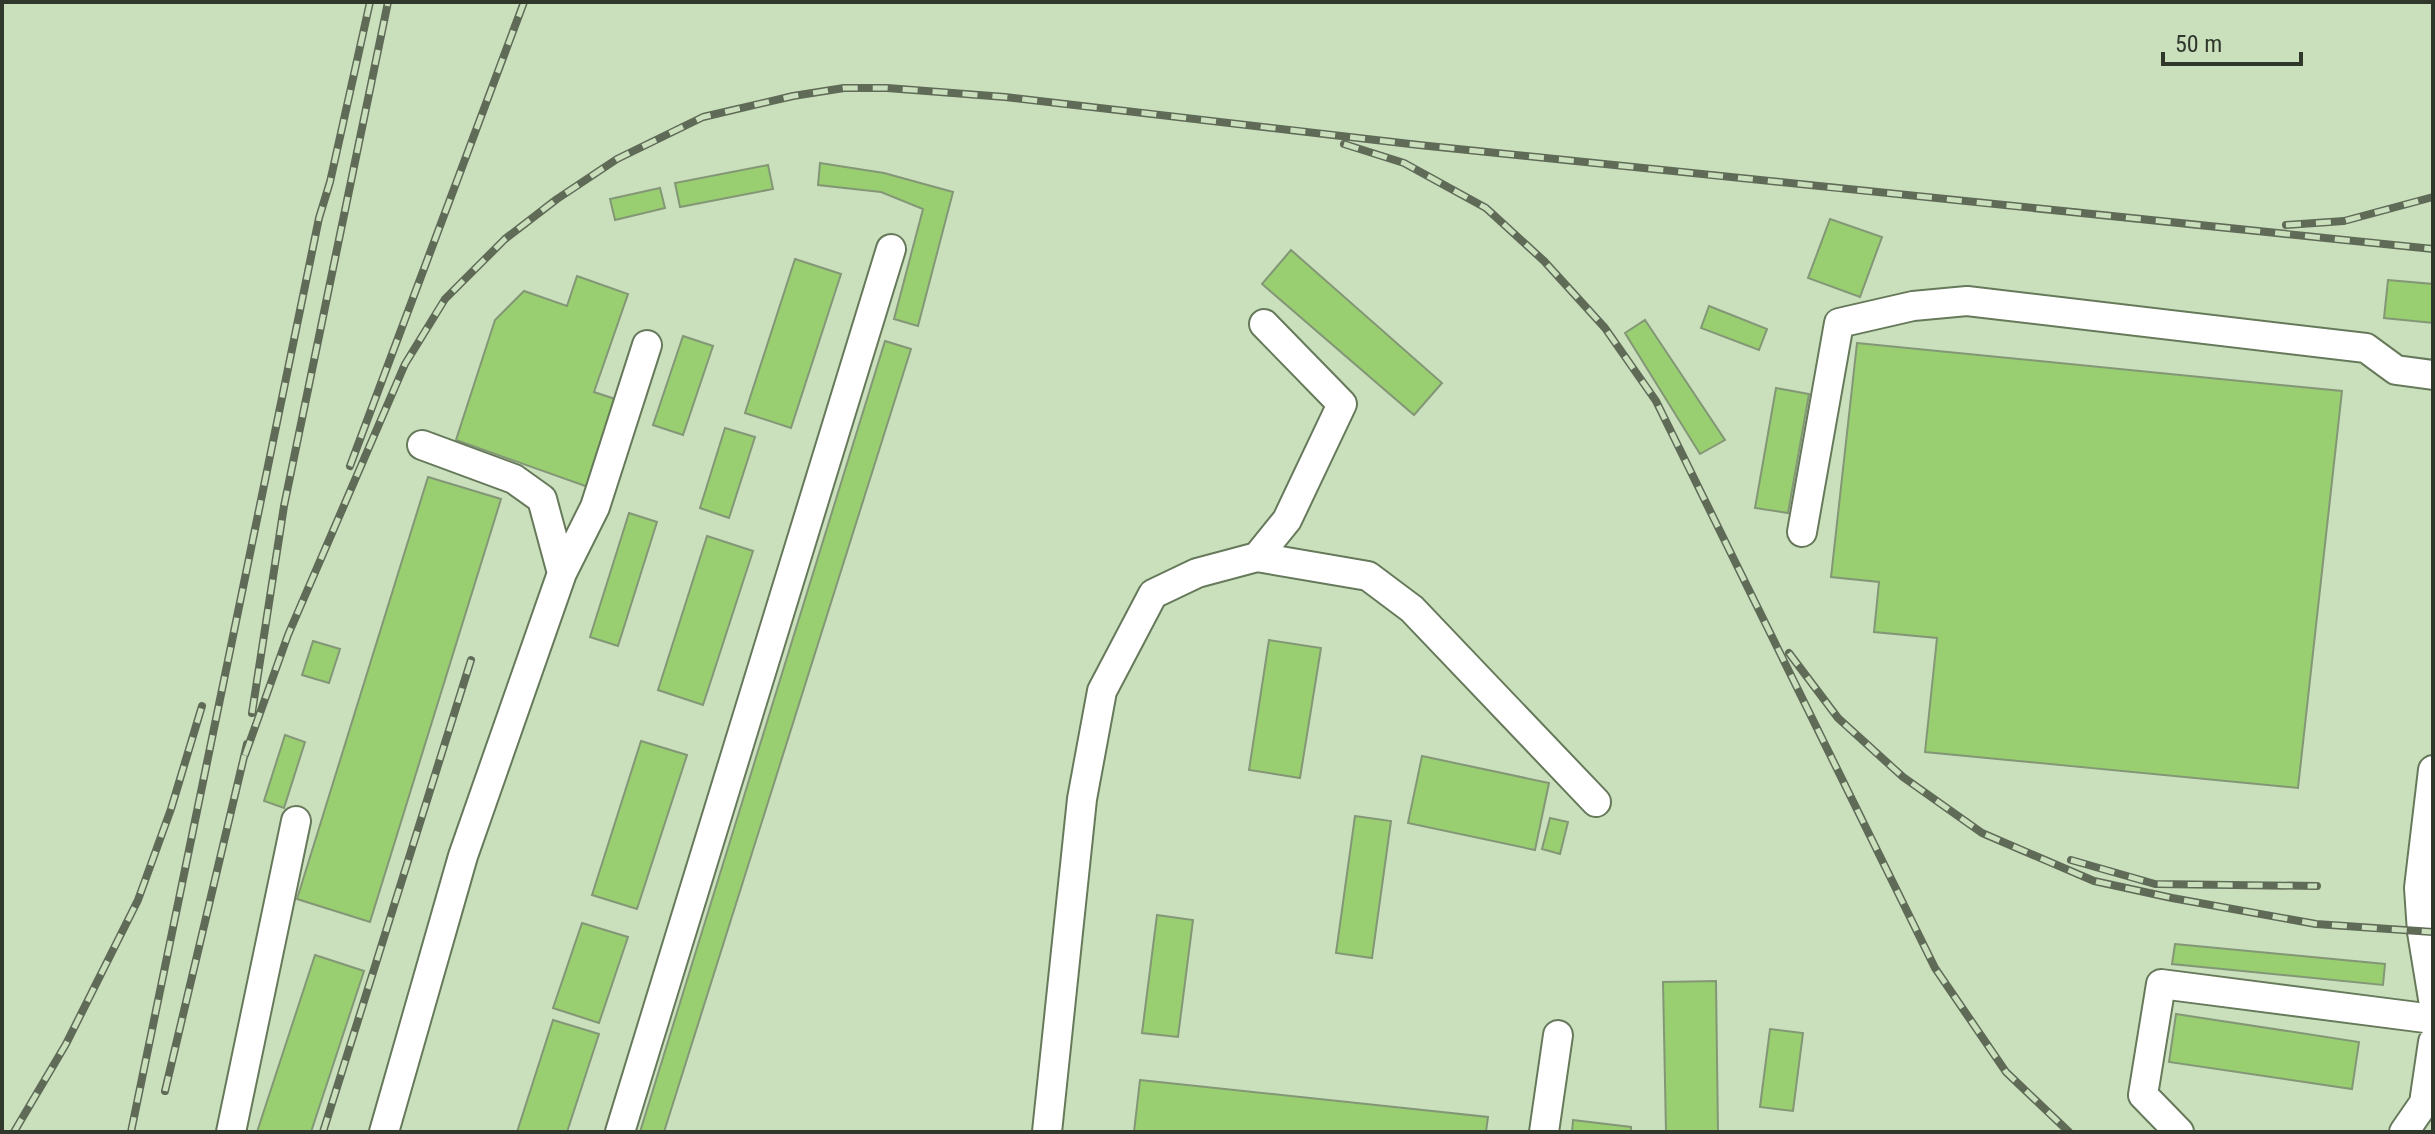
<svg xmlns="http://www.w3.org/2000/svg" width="2435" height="1134" viewBox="0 0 2435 1134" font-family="'Roboto Condensed',sans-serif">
<rect width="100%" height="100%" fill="#cae0bd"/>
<path fill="#99cf71" stroke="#839776" stroke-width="2" d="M820,163L884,173L953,192L918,326L894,319L923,209L881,192L818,185Z
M768,165L773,189L680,207L675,183Z
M660,188L665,208L615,220L610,199Z
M1830,219L1882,237L1860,297L1808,278Z
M1291,250L1442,383L1414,415L1262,284Z
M795,259L841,274L791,428L745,413Z
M577,276L628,294L594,392L618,400L588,487L456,440L495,320L524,291L567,306Z
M2388,280L2433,284V323L2384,318Z
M1709,306L1767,329L1759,350L1701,328Z
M1645,320L1725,440L1700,454L1625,333Z
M683,336L713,346L683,435L653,425Z
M885,341L911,349L664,1132H640Z
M1857,343L2342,391L2298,788L1925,752L1937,638L1874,632L1879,582L1831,577Z
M1776,388L1809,394L1788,513L1755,508Z
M725,428L755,437L729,518L700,508Z
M428,477L501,499L370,922L297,899Z
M629,513L657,522L618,646L590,637Z
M707,536L753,551L703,705L658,690Z
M1269,640L1321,648L1300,778L1249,770Z
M313,641L340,649L329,683L302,675Z
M285,735L305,742L284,808L264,801Z
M641,741L687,755L637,909L592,895Z
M1422,756L1549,783L1535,850L1408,823Z
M1355,816L1391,821L1372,958L1336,953Z
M1550,818L1568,822L1560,854L1542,849Z
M1157,915L1193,920L1178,1037L1142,1033Z
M582,923L628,937L599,1023L553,1008Z
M2175,944L2385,964L2383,985L2172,964Z
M315,955L364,971L311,1132H257Z
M1716,981L1718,1132H1666L1663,982Z
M2176,1014L2359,1042L2352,1089L2169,1062Z
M553,1020L599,1034L567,1132H517Z
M1770,1029L1803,1033L1793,1111L1760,1107Z
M1140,1080L1488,1117L1486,1132H1134Z
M1573,1120L1631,1127V1132H1572Z"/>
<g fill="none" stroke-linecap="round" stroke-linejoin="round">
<g stroke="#66795a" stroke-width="32">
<path id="minor" d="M422,445L514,479L542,499L562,573
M1802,532L1839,323L1913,306L1967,301L2366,348L2396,370L2433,375
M1257,557L1287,520L1342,404L1264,324
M2433,770L2419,888L2422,932L2433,999
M231,1132L296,821
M384,1132L463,856L562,573L595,507L647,345
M620,1132L891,249
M1047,1132L1082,799L1102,691L1153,594L1197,573L1257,557L1368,576L1412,609L1596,802
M1544,1132L1558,1035
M2179,1132L2143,1095L2161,984L2433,1019
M2404,1132L2424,1103L2433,1042"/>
</g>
<use href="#minor" stroke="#fff" stroke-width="28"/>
<g stroke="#5f6b57" stroke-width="8">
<path id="rail" d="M1344,144L1404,163L1486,208L1544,261L1605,328L1656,401L1935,968L2006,1072L2069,1132
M2286,225L2344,221L2433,197
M350,466L524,2
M1789,653L1838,718L1903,777L1982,833L2094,881L2172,898L2316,924L2433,932
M252,713L284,506L388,2
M245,755L288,635L405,364L445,299L505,239L557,199L617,159L703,117L793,96L844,88H887L1005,97L1419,145L2433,249
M2071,860L2155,884L2317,886
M165,1091L247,744
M14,1132L66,1044L138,900L171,809L202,706
M131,1132L319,218L330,182L370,2
M323,1132L471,660"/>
</g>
<use href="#rail" stroke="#cae0bd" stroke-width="5" stroke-dasharray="15" stroke-linecap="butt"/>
</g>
<rect width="2435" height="1134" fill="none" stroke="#30382b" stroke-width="8"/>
<path d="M2163 52v12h138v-12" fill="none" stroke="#30382b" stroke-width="4"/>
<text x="2175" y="52" font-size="24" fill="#30382b" stroke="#cae0bd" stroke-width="6" paint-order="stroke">50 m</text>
</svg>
